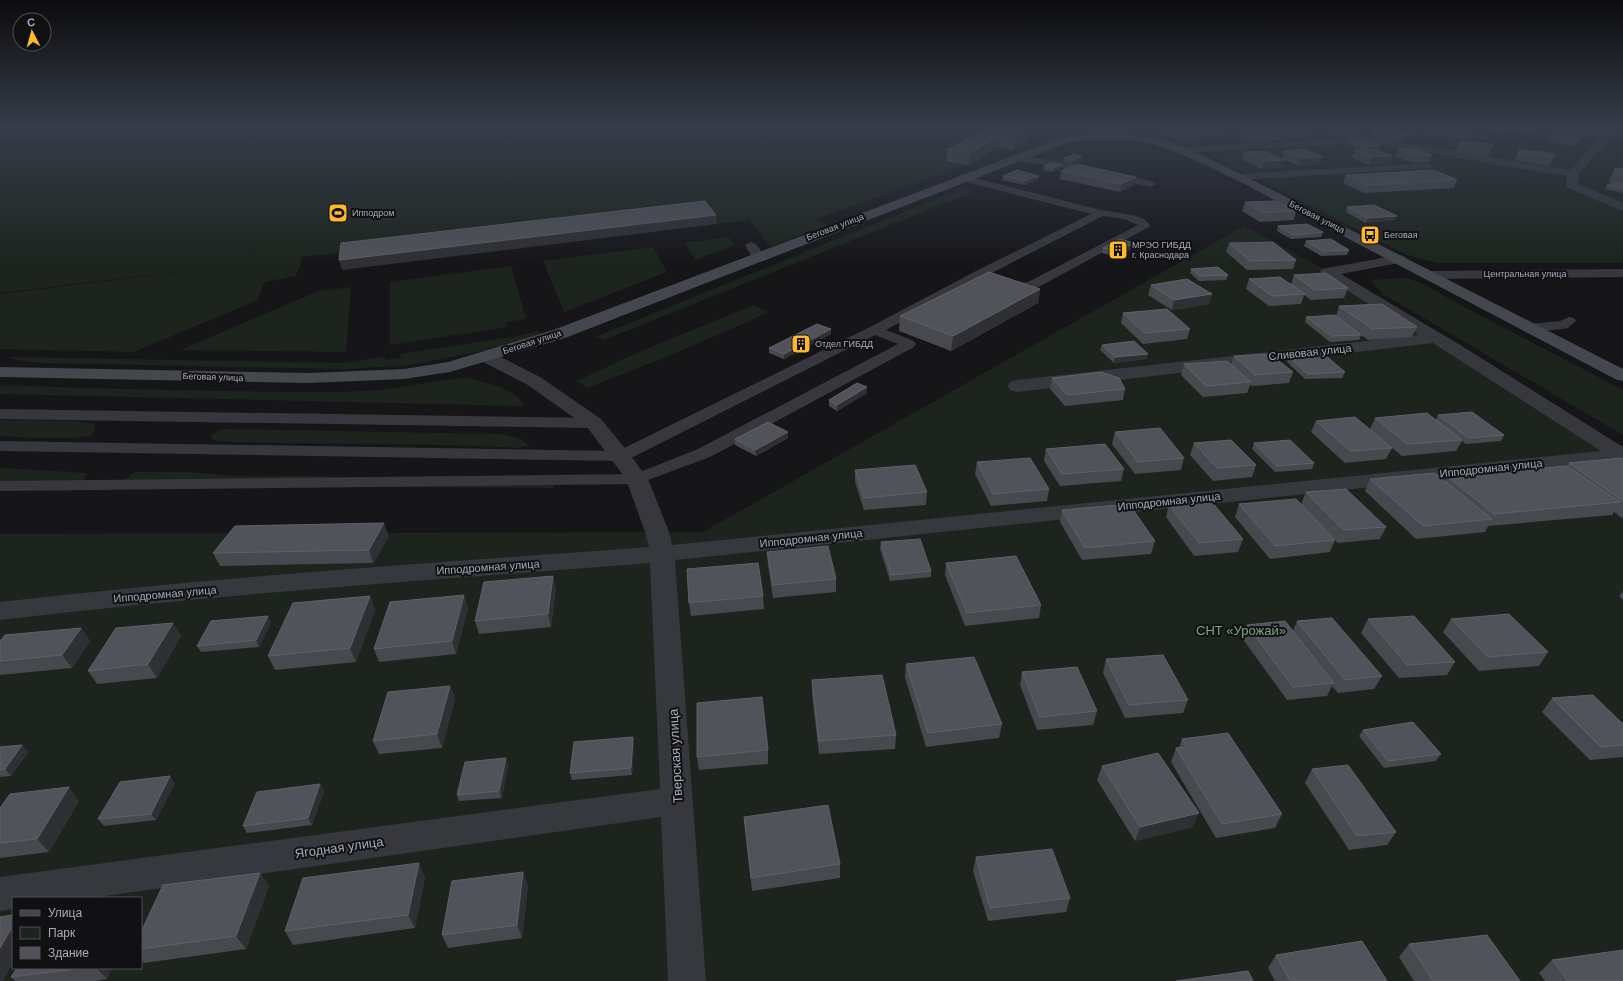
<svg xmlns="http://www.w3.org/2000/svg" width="1623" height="981" viewBox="0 0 1623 981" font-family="Helvetica,sans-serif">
<rect width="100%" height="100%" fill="#161619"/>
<path fill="#1c241d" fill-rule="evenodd" d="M0,128H1007L968,165L816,219L828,225L770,247L749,220L717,224L705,210L303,257L296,276L264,282L258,300L134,352L0,349V294L193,270L0,293Z
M1130,128H1623V207L1618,209L1623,212V263H1437L1407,255L1251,175L1189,147L1153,137L1122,131Z
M963,188L975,191L604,340L595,337Z
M1244,226L1329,272L1623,454V981H0V534L703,532ZM13,898H141V968H13Z
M728,237L735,245L695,260L685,243Z
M653,247L667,272L564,312L543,261Z
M511,266L526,319L506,322L507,327L390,345V282Z
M1407,278L1426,285L1453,301L1623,390V435L1383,294L1371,280Z
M351,287L346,352L180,350L319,291Z
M754,305L767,312L754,319L668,356L587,388L577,381L641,351Z
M538,331L542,334L473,353L403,366L343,369L41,363L16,360L9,357L344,363L384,357L386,360L401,358L400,354L512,337Z
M470,378C488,384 516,388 524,406L0,394V385C76,388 153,390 229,391C276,392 322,393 368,391C403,389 436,379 470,378Z
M0,420L77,421L94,424L95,430L90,436L73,438H36L0,436Z
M221,429L503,434L520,439L529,445L519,448C418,442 317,445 216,441L210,437Z
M0,468L87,473L82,483L0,484Z
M135,472H189L234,476H319L378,480L554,479L555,488L198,486L121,482Z"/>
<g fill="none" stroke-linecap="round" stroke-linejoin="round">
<path fill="#37383e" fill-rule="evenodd" d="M1304,128H1318L1369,137L1373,140L1369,143L1308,130Z
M1016,155L1057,161L1151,181L1156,184L1151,187L1057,167L1013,160L1012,158L1013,156Z
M962,175L1101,210L1133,215L1144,219L1150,225L1149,227L1035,289C1025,291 1008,293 1001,284L1003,281L1007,280L1016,283L1028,282L1138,225L1124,219L1103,216L984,277L886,330L914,341L916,344L914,347L710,457L637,484L0,491V481L635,474L698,449L898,344L875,335L627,460L621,461L0,451V441L618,451L870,327L976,271L1091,214L959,180L957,178L959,176Z
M751,242C759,244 760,250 763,257L761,259H753L745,245Z
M1569,317L1574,318L1576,321L1568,328L1563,329L1529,332L1524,331L1522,328L1524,325L1529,324L1560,321Z
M0,409L594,418L600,420L602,423L600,426L594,428L0,419Z"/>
<path fill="#37383e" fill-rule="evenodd" d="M1120,128H1133L1131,130L1114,137H1106L1105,135L1106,133Z
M1562,128H1584L1605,131L1608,128H1618L1579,174L1578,184L1623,203V211L1568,188L1566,186L1567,176L1369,143L1180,153L1175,150L1180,147L1369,137L1570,170L1601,136L1567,131Z
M1427,163L1431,164L1433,166L1431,168L1239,180L1235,179L1233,177L1235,175L1239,174Z
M1399,255L1404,256L1406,259L1404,262L1341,274L1462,346L1623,447V462L1620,461L675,560L706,981H668L661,817L91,898H13V909L0,911V877L660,789L650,563C434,580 216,594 0,620V602C215,577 432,563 649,547L645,532L626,479L587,427L528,385L481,361L478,357L481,353L487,352L493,353L540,377L601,419L628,452L648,479L669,532L672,545L1601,451L1433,343L1017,392L1010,390L1008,386L1010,382L1017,380L1419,335L1322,275L1320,272L1322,269L1327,268Z
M1623,269V277L1428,279L1423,278L1421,275L1423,272L1428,271Z"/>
<path fill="#45474e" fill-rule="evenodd" d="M1090,133C1113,134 1135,134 1158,139C1187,146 1215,162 1243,175L1623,369V381L1617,380L1235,179C1209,167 1183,153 1155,145C1128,137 1097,138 1069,142L565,338L450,372L404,379L309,383L0,377V367L309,373L404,369L448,362L553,330L1063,137Z"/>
</g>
<path fill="#47494e" d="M989,128L1027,131L1026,142L1013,150L998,147L968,165L946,161L947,150Z
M1156,128H1216L1222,137L1185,142L1155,131Z
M1239,128L1278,132L1279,128H1321L1319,133L1305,139L1280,134L1279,140L1251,142L1237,135Z
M1332,128H1367V129L1354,134L1331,130Z
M1427,128H1473L1471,134L1462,140L1425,134Z
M1486,128H1512L1507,134L1485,131Z
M1514,128H1536L1531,134L1512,131Z
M1557,131L1587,132L1585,136L1582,139H1579L1577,142L1574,146L1547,142L1549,138L1555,135Z
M1372,133L1412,137L1402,142L1371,136Z
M1347,140L1380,149L1376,150L1392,156L1389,164L1369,165L1352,158L1354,150H1363L1346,144Z
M1458,144L1494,145L1491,153L1487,157L1455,152Z
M1398,149L1432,155L1429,162L1412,163L1395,156Z
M1284,151L1323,157L1320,164L1299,166L1285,160L1282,168L1262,169L1242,160L1244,152L1282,158Z
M1518,153L1555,154L1549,166L1515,160Z
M1064,158L1082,160L1072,164L1063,162Z
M1044,166L1060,169L1053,172L1043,170Z
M1615,168L1623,169V193L1605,189L1607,185L1615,183L1609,182L1611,176Z
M1061,171L1134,185L1120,192L1060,179Z
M1346,175L1457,180L1454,188L1364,193L1343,183Z
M1003,176H1039L1038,180L1025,185L1002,180Z
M1245,202L1296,211L1294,220L1260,222L1242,211Z
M1347,207L1395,220L1366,223L1346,212Z
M1278,226L1323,232L1321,237L1291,239L1277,231Z
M1306,241L1349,250L1347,255L1321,256L1304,246Z
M1134,243L1133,248L1117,257L1102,253L1103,248Z
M1229,243L1296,260L1293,269L1247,270L1226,252Z
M1191,269L1228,275L1226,280L1199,281L1190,273Z
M1294,275L1348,288L1344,298L1311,300L1304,295L1301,304L1269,306L1246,289L1249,279L1291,284Z
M1151,285L1212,294L1209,304L1172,310L1148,295Z
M1040,289L1038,303L951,351L899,331L900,316Z
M1339,306L1417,327L1412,337L1368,340L1361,335L1359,340L1330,342L1305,322L1306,317L1336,316Z
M1123,313L1190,329L1187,339L1143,344L1121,323Z
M831,334L784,359L769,353V348Z
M1102,345L1148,354L1146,359L1114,363L1100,350Z
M1234,356L1293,372L1289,383L1252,386L1250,385L1247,393L1203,397L1181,375L1184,364L1231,365Z
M1289,356L1345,372L1342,378L1305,379L1287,362Z
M1052,378L1125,389L1123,400L1065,406L1050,389Z
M867,387V393L837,411L829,406V400Z
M1438,415L1504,435L1501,441L1466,444L1462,441L1456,451L1402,456L1392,448L1386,459L1345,463L1311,432L1316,421L1370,429L1375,418L1436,420Z
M1115,432L1184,458L1181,470L1135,474L1112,444Z
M788,438L756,456L735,445V439Z
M1194,443L1256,465L1252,477L1213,481L1190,455Z
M1254,443L1314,463L1312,469L1275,472L1252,449Z
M1046,449L1124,469L1121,481L1060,486L1044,461Z
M1623,459V519L1614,512L1612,515L1488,526L1485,532L1416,539L1365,491L1370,479L1445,481L1447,476L1567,466L1569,463Z
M977,462L1049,489L1047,501L991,506L975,474Z
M855,470L927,492L926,505L864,510L855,482Z
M1306,492L1386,527L1380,539L1338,543L1335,540L1330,552L1270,559L1235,517L1239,504H1301Z
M1169,505L1243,539L1238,552L1194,556L1166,517Z
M1062,510L1155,541L1151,554L1082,560L1060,522Z
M389,536L373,563L220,566L213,553Z
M881,542L931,571V577L890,581L880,549Z
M767,552L836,579V592L773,598L768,565Z
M946,563L1041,605L1039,618L965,626L945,575Z
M556,588L551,627L479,634L475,621Z
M1623,591V600L1619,596Z
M464,595L468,608L456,654L379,662L374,649Z
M370,596L375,610L356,662L275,670L268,656Z
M763,596L764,609L691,616L689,603Z
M1368,619L1455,662L1447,675L1399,678L1361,633Z
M1451,619L1548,652L1539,666L1479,671L1443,632Z
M1297,621L1382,676L1374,689L1338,693L1332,686L1327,696L1287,700L1242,638L1247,625L1293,631Z
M271,622L259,647L201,652L197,646Z
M173,623L181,636L157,678L97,684L88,671Z
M81,628L90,641L72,668L0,675V641Z
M1106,659L1188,700L1183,713L1125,718L1103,673Z
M906,664L1002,724L999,738L926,747L905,677Z
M1022,672L1097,711L1093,725L1037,730L1020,685Z
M812,680L896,735L895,749L819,754L812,694Z
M450,686L455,699L442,748L379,754L373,741Z
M1552,698L1623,724V757L1590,760L1542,712Z
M1363,730L1441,754L1436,761L1384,768L1359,736Z
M633,737L634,744L632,775L572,780L570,773Z
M1182,739L1282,814L1275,828L1216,838L1171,762L1176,748H1179Z
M22,745L28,752L11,776L0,777V747Z
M768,750V764L699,770L697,757Z
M508,765L502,798L459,801L457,795Z
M1102,766L1193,827L1135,841L1097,780Z
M1312,769L1396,832L1387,845L1349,850L1305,783Z
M175,783L156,820L104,826L98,819Z
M324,791L312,825L247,833L243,826Z
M79,801L49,852L0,858V808Z
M744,817L840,864V878L752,891Z
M976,857L1070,898L1066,912L988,921L973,871Z
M523,872L528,886L522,938L448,948L442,935Z
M260,873L269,886L246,949L144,963L141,959V932Z
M425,877L415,928L293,945L285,931Z
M1409,944L1520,981H1414L1399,957Z
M1276,955L1387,981H1275L1268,968Z
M1552,960L1623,981H1545L1539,973Z
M17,968H112L107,979L95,981H15L11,977Z"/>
<path fill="#2f3034" d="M1016,128H1032L1013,139V129Z
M1317,128H1321L1319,133L1305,139L1307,132Z
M1363,128H1367V129L1354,134L1355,131Z
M1473,128L1471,134L1462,140L1465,133Z
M1511,128H1512L1507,134L1508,130Z
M1535,128H1536L1531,134L1532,130Z
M1224,130L1222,137L1185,142L1187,135Z
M1027,131L1026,142L1013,150L1014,139Z
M1414,133L1412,137L1402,142L1403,138Z
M999,136L998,147L968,165L969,153Z
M1382,145L1380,149L1367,151L1368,147Z
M1494,145L1491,153L1487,157L1490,149Z
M1082,156V160L1072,164L1073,160Z
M1392,156L1389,164L1369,165L1371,157Z
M1323,157L1320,164L1299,166L1301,158Z
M1285,160L1282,168L1262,169L1265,161Z
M1061,165L1060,169L1053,172V168Z
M1039,176L1038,180L1025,185V181Z
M1136,177L1134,185L1120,192L1121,184Z
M716,215L717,224L342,270L339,260Z
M1397,216L1395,220L1366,223L1368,218Z
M1134,243L1133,248L1117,257L1118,252Z
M1040,289L1038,303L951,351L953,336Z
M1212,294L1209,304L1172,310L1174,300Z
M831,329V334L784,359V354Z
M1148,354L1146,359L1114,363L1115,357Z
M867,387V393L837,411V405Z
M788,432V438L756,456L755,450Z
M384,523L389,536L373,563L369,550Z
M553,576L556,588L551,627L548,614Z
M464,595L468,608L456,654L452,641Z
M370,596L375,610L356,662L350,648Z
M268,616L271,622L259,647L256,640Z
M173,623L181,636L157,678L148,664Z
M81,628L90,641L72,668L62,655Z
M450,686L455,699L442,748L437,734Z
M633,737L634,744L632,775L631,768Z
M22,745L28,752L11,776L5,769Z
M506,758L508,765L502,798L499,791Z
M170,776L175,783L156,820L151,814Z
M320,784L324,791L312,825L308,818Z
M69,787L79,801L49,852L37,839Z
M1199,813L1193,827L1135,841L1140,827Z
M419,863L425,877L415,928L408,915Z
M523,872L528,886L522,938L517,925Z
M260,873L269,886L246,949L236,936Z
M13,926V963L3,981H0V948Z
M96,968H112L107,979Z"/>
<path fill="#52535a" stroke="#5f6169" d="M989,128H1016L1013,129L1027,131L1014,139L999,136L969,153L947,150Z
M1166,128H1216L1224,130L1187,135Z
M1239,128H1268L1281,133L1253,135Z
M1283,128H1317L1307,132Z
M1339,128H1363L1355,131Z
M1383,128L1414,133L1403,138L1372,133Z
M1431,128H1473L1465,133Z
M1490,128H1511L1508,130Z
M1514,128H1535L1532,130Z
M1561,128L1587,132L1584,136L1557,131Z
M1551,134L1579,138L1575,142L1549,138Z
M1362,138L1382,145L1368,147L1347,140Z
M1463,141L1494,145L1490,149L1458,144Z
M1414,148L1432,155L1415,156L1398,149Z
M1305,149L1323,157L1301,158L1284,151Z
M1375,149L1392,156L1371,157L1354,150Z
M1520,149L1555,154L1553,158L1518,153Z
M1264,151L1285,160L1265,161L1244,152Z
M1074,154L1082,156L1073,160L1064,158Z
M1051,163L1061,165L1053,168L1044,166Z
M1077,164L1136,177L1121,184L1061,171Z
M1615,168L1623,169V175L1614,174Z
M1017,170L1039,176L1025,181L1003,176Z
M1434,170L1457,180L1367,185L1346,175Z
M1617,182L1623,184V188L1607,185Z
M705,201L716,215L339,260L341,243Z
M1276,201L1296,211L1263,213L1245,202Z
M1374,205L1397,216L1368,218L1347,207Z
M1307,224L1323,232L1293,235L1278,226Z
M1120,239L1134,243L1118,252L1103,248Z
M1331,239L1349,250L1323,251L1306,241Z
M1273,242L1296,260L1250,261L1229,243Z
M1218,267L1228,275L1200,276L1191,269Z
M989,272L1040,289L953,336L900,316Z
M1326,273L1348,288L1315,290L1294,275Z
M1280,277L1305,294L1272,296L1249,279Z
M1187,279L1212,294L1174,300L1151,285Z
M1382,304L1417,327L1372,329L1339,306Z
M1167,309L1190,329L1145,333L1123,313Z
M1335,315L1361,335L1332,336L1306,317Z
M817,324L831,329L784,354L769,348Z
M1134,341L1148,354L1115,357L1102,345Z
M1270,354L1293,372L1255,375L1234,356Z
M1325,355L1345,372L1307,374L1289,356Z
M1227,361L1251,382L1206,386L1184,364Z
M1101,372L1119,378L1125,389L1067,395L1052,378Z
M857,383L867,387L837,405L829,400Z
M1472,412L1504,435L1469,438L1438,415Z
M1427,413L1462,440L1407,444L1375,418Z
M1355,417L1392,448L1350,451L1316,421Z
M768,422L788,432L755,450L735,439Z
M1160,428L1184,458L1138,462L1115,432Z
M1231,440L1256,465L1217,468L1194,443Z
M1290,440L1314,463L1277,466L1254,443Z
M1105,444L1124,469L1062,474L1046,449Z
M1030,458L1049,489L993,494L977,462Z
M1622,458L1623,459V501L1569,463Z
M915,465L927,492L864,498L855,470Z
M1567,466L1620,502L1494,514L1447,476Z
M1435,473L1492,519L1423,526L1370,479Z
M1346,489L1386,527L1343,530L1306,492Z
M1296,499L1335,540L1275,546L1239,504Z
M1211,501L1243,539L1199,543L1169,505Z
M1129,504L1155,541L1085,548L1062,510Z
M384,523L369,550L213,553L235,526Z
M920,539L931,571L891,575L881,542Z
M828,546L836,579L773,585L767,552Z
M1016,556L1041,605L967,613L946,563Z
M758,563L763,596L689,603L687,569Z
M553,576L548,614L475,621L484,582Z
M464,595L452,641L374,649L390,602Z
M370,596L350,648L268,656L293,603Z
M1509,614L1548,652L1488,657L1451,619Z
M268,616L256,640L197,646L211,621Z
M1414,616L1455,662L1407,665L1368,619Z
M1332,618L1382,676L1345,680L1297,621Z
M1285,621L1334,683L1293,687L1247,625Z
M173,623L148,664L88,671L116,628Z
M81,628L62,655L0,661V641L5,635Z
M1163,655L1188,700L1129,705L1106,659Z
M974,657L1002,724L928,733L906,664Z
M1077,667L1097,711L1040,717L1022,672Z
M882,675L896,735L819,741L812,680Z
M450,686L437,734L373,741L388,692Z
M1593,695L1623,724V745L1601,747L1552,698Z
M762,697L768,750L697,757V703Z
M1413,722L1441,754L1388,761L1363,730Z
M1228,733L1282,814L1222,824L1176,748L1187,747L1182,739Z
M633,737L631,768L570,773L574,742Z
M22,745L5,769L0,770V747Z
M1158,753L1199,813L1140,827L1102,766Z
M506,758L499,791L457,795L465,762Z
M1348,765L1396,832L1357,836L1312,769Z
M170,776L151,814L98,819L120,782Z
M320,784L308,818L243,826L257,792Z
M69,787L37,839L0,843V808L10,794Z
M828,805L840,864L751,878L744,817Z
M1052,849L1070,898L990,908L976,857Z
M419,863L408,915L285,931L303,878Z
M523,872L517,925L442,935L452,881Z
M260,873L236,936L141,949V932L163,885Z
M13,915V926L0,948V917Z
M1487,935L1520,981H1433L1409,944Z
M1362,941L1387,981H1290L1276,955Z
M1623,950V981H1568L1552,960Z
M17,968H83L11,977Z
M1248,971L1253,981H1176Z"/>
<linearGradient id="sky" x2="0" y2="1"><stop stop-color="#0c0c0e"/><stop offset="0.48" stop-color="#363c49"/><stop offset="1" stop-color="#363c49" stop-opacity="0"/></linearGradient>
<rect width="1623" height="265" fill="url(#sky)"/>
<defs>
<g id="stadium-square" transform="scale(1)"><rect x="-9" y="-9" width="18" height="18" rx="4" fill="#ffb928" stroke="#111114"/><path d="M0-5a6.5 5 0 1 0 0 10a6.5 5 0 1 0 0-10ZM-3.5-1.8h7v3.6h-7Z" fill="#111"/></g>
<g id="bus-square" transform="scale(1)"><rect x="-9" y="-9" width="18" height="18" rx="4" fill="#ffb928" stroke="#111114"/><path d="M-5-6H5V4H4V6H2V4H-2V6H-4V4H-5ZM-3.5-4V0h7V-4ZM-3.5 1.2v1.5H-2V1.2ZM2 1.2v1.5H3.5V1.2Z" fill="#111"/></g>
<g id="building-square" transform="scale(1)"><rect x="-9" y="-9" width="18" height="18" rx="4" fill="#ffb928" stroke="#111114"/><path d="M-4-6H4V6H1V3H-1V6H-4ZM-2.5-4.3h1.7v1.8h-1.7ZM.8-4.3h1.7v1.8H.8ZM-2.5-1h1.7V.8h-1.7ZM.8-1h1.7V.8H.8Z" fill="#111"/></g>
</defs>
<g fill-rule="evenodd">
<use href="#stadium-square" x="338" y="213"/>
<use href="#bus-square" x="1370" y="235"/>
<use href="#building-square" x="1118" y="250"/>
<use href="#building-square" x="801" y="344"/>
</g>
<g text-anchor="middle" stroke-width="4" stroke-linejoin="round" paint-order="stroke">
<g font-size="9" fill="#a7adba" stroke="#111114" text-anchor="start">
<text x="352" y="216">Ипподром</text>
<text x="1384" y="238">Беговая</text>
<text x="1132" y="248">МРЭО ГИБДД<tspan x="1132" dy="10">г. Краснодара</tspan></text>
<text x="815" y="347">Отдел ГИБДД</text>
</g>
<g font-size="9" fill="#a7adba" stroke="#111114">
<text transform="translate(1317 217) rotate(27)" y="3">Беговая улица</text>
<text transform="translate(835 227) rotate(-21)" y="3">Беговая улица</text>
<text x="1525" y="277">Центральная улица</text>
<text transform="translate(532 342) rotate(-18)" y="3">Беговая улица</text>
<text transform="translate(213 377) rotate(2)" y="3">Беговая улица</text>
</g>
<g font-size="11" fill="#a7adba" stroke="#111114">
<text transform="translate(1310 352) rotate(-6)" y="4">Сливовая улица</text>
<text transform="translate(1491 468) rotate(-6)" y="4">Ипподромная улица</text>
<text transform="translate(1169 501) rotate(-6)" y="4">Ипподромная улица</text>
<text transform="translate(811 538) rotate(-6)" y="4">Ипподромная улица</text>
<text transform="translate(488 567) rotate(-4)" y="4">Ипподромная улица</text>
<text transform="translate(165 594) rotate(-5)" y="4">Ипподромная улица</text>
</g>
<g font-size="13" fill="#7da680" stroke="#111114">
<text x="1241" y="635">СНТ «Урожай»</text>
</g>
<g font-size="13" fill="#a7adba" stroke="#111114">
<text transform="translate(675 756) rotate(-93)" y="5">Тверская улица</text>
<text transform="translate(339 847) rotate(-8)" y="5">Ягодная улица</text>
</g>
</g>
<rect x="12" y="897" width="130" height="72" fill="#111114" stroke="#4d4f56"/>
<rect x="20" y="910" width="20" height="6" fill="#45474e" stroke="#4d4f56"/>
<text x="48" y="917" font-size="12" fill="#a7adba">Улица</text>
<rect x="20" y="927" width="20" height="12" fill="#1c241d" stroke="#4d4f56"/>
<text x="48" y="937" font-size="12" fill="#a7adba">Парк</text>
<rect x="20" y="947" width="20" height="12" fill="#52535a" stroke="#4d4f56"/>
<text x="48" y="957" font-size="12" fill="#a7adba">Здание</text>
<g transform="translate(32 32) rotate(354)"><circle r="19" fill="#111114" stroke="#4d4f56"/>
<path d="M0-3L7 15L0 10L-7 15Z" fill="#ffb928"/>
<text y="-6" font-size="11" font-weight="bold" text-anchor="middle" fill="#a7adba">С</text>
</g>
</svg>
